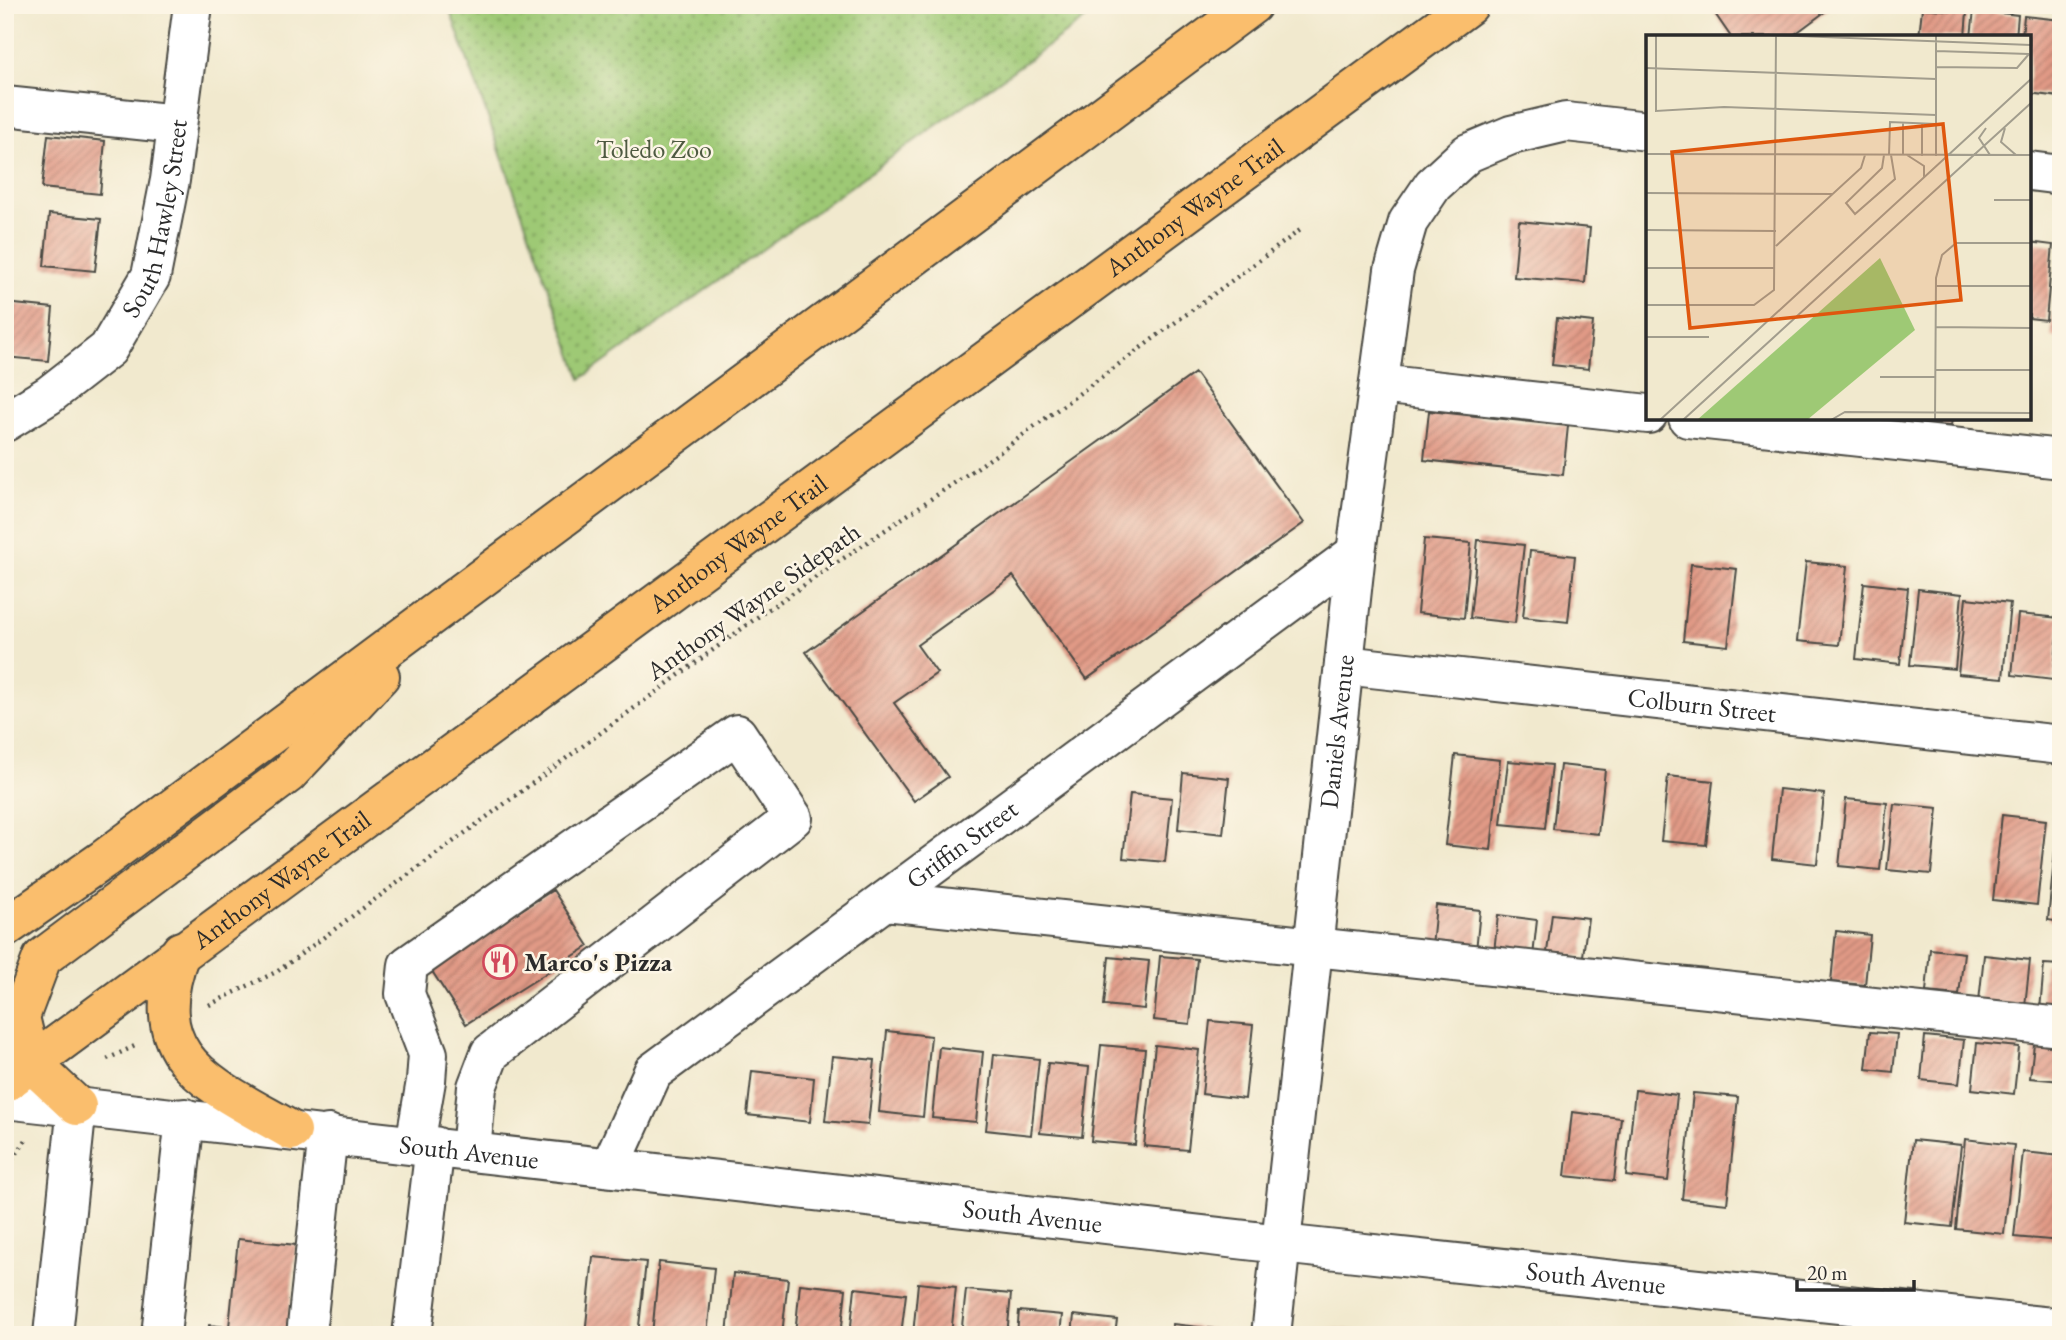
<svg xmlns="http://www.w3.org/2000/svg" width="2066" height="1340" viewBox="0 0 2066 1340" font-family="'EB Garamond',serif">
<defs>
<pattern id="park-dots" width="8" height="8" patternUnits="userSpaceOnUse" patternTransform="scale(1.75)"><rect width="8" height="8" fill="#9ec975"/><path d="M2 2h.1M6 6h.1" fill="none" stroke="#81a360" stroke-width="1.8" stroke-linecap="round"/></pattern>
<pattern id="building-hatch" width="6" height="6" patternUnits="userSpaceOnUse" patternTransform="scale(1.75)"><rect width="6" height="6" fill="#e19a86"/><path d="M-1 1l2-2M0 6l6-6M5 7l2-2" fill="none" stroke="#b77e6e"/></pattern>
</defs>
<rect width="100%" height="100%" fill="#fcf5e5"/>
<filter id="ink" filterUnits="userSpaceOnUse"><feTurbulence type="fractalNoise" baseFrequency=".0143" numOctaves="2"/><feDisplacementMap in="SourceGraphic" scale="14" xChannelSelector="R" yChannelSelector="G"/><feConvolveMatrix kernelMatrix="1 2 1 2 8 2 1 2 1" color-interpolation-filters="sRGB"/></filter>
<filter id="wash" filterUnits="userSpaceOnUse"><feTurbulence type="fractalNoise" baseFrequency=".00686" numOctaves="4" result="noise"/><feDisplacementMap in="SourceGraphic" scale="28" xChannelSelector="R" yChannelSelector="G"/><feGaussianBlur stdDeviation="1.57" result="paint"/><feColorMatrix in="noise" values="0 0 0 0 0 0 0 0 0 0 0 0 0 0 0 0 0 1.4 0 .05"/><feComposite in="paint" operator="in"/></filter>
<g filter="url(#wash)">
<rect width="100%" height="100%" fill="#f1e9ce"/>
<path fill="url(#park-dots)" stroke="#647a50" stroke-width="2" d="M448,5H1105L581,379Z"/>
<g id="blocks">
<path fill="url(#building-hatch)" d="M1709,5H1834L1791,37H1731Z
M1922,8L1967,12L1965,37H1919Z
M1974,10L2018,15L2016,37H1971Z
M2024,16L2061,20L2060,97L2029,93V37H2022Z
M48,135L105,141L100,194L42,188Z
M49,214L101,219L95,271L44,266Z
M1519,221L1590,228L1585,283L1514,277Z
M2029,242L2053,245L2046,320L2029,318Z
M2059,258H2061V338L2051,337Z
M5,303L53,308L48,361L5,357Z
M1557,318L1593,322L1588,369L1552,365Z
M1195,373L1304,523L1087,679L1013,576L917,645L937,673L894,703L948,777L914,801L806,652Z
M1429,411L1568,426L1563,475L1424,460Z
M1927,418H1952L1951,426L1926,424Z
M1424,539L1471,543L1464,618L1417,613Z
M1478,540L1524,545L1515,623L1470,618Z
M1530,551L1575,556L1568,622L1523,617Z
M1806,562L1847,566L1839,645L1797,641Z
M1691,564L1737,569L1728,646L1683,641Z
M1864,583L1908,588L1900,664L1856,659Z
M1918,589L1962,594L1955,669L1910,665Z
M1966,598L2010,603L2003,678L1958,674Z
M2018,614L2060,618L2053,680L2012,675Z
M1455,755L1500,760L1491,850L1445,845Z
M1508,761L1552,765L1545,828L1501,824Z
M1560,765L1605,770L1598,834L1553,829Z
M1183,773L1229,778L1223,834L1178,829Z
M1668,776L1713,781L1706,845L1661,841Z
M1779,789L1824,794L1817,864L1772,859Z
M1130,794L1172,798L1165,862L1123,858Z
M1846,799L1887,803L1880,870L1839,866Z
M1894,804L1938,808L1931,874L1887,870Z
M2002,815L2046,820L2037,905L1993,900Z
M2058,821H2061V922L2048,920Z
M553,890L589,946L466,1024L430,968Z
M1436,905L1480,910L1476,951L1432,946Z
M1552,914L1588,918L1583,956L1547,952Z
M1498,915L1537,920L1533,956L1494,952Z
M1836,931L1870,935L1865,985L1831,982Z
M1930,949L1964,953L1959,995L1926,992Z
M1984,955L2030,960L2025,1006L1979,1001Z
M1160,956L1197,959L1190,1024L1154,1020Z
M1109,957L1149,961L1144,1009L1104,1005Z
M2044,964L2061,965V1012L2040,1010Z
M1210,1021L1253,1025L1245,1099L1202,1094Z
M887,1031L931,1036L923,1117L879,1112Z
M1870,1032L1897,1034L1893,1072L1866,1069Z
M1925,1036L1964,1040L1959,1084L1921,1080Z
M1977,1043L2019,1047L2014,1094L1972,1089Z
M2034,1044L2061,1047V1081L2030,1078Z
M1101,1045L1145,1049L1135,1145L1091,1141Z
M1155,1045L1199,1050L1188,1150L1144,1146Z
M939,1047L983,1052L976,1122L932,1118Z
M994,1054L1039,1059L1031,1135L986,1130Z
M832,1056L875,1060L868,1125L825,1121Z
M1048,1063L1089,1067L1082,1137L1040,1133Z
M752,1071L814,1078L810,1122L747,1115Z
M1635,1090L1677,1095L1668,1181L1626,1176Z
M1693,1093L1738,1097L1727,1204L1682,1199Z
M1572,1112L1621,1118L1614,1181L1565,1176Z
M1965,1139L2014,1145L2004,1234L1956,1229Z
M1913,1140L1961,1145L1952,1227L1904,1222Z
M2023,1152L2061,1156V1241L2014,1237Z
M238,1239L296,1245L287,1335H208L209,1325L229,1327Z
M593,1257L646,1262L638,1335H585Z
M659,1262L714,1268L707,1335H652Z
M733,1273L788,1279L782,1335H727Z
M918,1283L956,1287L951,1335H913Z
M800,1284L846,1289L841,1335H795Z
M855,1288L906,1294L901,1335H850Z
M966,1290L1011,1294L1007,1335H961Z
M1019,1311L1062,1315L1060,1335H1017Z
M1074,1315L1117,1320L1115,1335H1072Z
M1173,1324L1214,1329V1335H1171Z
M1330,1328L1380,1333L1379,1335H1329Z"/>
</g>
</g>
<g filter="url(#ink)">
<use href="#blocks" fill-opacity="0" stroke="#494843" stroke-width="2"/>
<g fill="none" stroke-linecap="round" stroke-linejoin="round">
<g stroke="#494843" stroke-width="42">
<g id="minor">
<path d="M5,106L177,124"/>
<path d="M2029,171L2061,175"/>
<path d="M1379,384L1648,414"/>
<path d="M1688,418L2061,459"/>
<path id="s1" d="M5,422L49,395L108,349L151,276L170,180L193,5"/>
<path id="s2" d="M1344,665L2061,745"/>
<path d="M885,901L2061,1027"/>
<path id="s3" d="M5,1099L1281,1244L2061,1328"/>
<path d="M415,1144L426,1081L428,1054L405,994L408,965L737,734L793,818L490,1053L477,1087L471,1151"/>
<path id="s4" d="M610,1167L653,1072L1356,553"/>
<path d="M53,1335L77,1106"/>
<path d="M161,1335L185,1118"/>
<path d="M306,1335L328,1134"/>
<path d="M412,1335L435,1146"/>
<path id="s5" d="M1271,1335L1356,553L1394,270L1408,222L1433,185L1468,153L1511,135L1566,122L1648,131"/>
</g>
</g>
<g stroke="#494843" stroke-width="42">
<g id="highway">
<path d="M5,928L104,859L1252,5"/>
<path d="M181,951C139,1060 211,1084 292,1131"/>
<path id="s6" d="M5,1083L1469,5"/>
<path d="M77,1106L31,1063L20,1017L42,958L288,774L380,676"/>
</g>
</g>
<path stroke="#494843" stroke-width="4.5" stroke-dasharray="2 5" stroke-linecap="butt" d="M209,1005L278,971L763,613L1000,452L1303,228
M107,1059L137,1045
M5,1171L26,1140"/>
<use href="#minor" stroke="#fff" stroke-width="38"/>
<use href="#highway" stroke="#fabe6d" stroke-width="38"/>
</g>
</g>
<defs>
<g id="restaurant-ring" transform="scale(1.75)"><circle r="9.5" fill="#fcf5e5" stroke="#d1495b" stroke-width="1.5"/><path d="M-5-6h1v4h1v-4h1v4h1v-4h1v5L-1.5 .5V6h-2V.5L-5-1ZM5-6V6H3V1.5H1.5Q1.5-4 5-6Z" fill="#d1495b"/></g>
</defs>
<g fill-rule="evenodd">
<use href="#restaurant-ring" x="500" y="962"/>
</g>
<g text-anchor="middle" stroke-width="5" stroke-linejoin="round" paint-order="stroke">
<g font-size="26" fill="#4e5a41" stroke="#fcf5e5">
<text x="654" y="158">Toledo Zoo</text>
</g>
<g font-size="26" fill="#2b2b2b" stroke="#fcf5e5">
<text dy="9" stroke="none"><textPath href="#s6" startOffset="1477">Anthony Wayne Trail</textPath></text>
<text dy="9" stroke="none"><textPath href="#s1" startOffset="268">South Hawley Street</textPath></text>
<text dy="9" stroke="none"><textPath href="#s6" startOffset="910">Anthony Wayne Trail</textPath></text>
<text transform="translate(753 601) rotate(-35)" y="9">Anthony Wayne Sidepath</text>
<text dy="9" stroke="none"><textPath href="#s2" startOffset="360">Colburn Street</textPath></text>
<text dy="9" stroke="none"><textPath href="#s5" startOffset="607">Daniels Avenue</textPath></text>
<text dy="9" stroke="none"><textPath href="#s4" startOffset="488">Griffin Street</textPath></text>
<text dy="9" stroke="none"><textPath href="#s6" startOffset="343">Anthony Wayne Trail</textPath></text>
<text dy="9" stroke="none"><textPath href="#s3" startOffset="467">South Avenue</textPath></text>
<text dy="9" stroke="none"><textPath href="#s3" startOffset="1034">South Avenue</textPath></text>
<text dy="9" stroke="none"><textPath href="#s3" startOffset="1601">South Avenue</textPath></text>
</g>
<g font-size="26" font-weight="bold" fill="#2b2b2b" stroke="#fcf5e5" text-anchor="start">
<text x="524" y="971">Marco's Pizza</text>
</g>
</g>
<g transform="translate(1646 35)">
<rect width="385" height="385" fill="#f1e9ce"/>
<path d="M234,223L269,295L161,385H51Z" fill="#9ec975"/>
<path fill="none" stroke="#a29d8d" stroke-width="2" d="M10,0V76L78,72L290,80M124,0L385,10M290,16L383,19M290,32L371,33L383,19M0,33L290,44M340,93L333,103L344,120M359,93L355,107L370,120M0,119L385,120M238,120L236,133L200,168L209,179L249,144L245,120M243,120L244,87L290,89M257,120V87M261,120L278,131V142M276,121V88M290,121V0M0,158L187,159M348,165H385M0,195L130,196M130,211L215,133L219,120M0,233H129M290,251H385M0,270H108L128,255L130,0M289,292L385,293M0,302H63M289,335H385M234,342H289M14,385L385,44M37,385L385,68M185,385L199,377L385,378M289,385L290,243L296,220L310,208H385"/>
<path fill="#df570e" fill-opacity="0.15" stroke="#df570e" stroke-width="3.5" d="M297,89L315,265L44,293L26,117Z"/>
<rect width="385" height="385" fill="none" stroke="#2b2b2b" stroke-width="3.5"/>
</g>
<rect width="2066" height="1340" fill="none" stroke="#fcf5e5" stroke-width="28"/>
<path d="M1797 1280v10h117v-10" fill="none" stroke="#2b2b2b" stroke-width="3.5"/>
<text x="1807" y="1280" font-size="21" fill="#2b2b2b" stroke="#fcf5e5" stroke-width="5" paint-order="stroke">20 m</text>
</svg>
